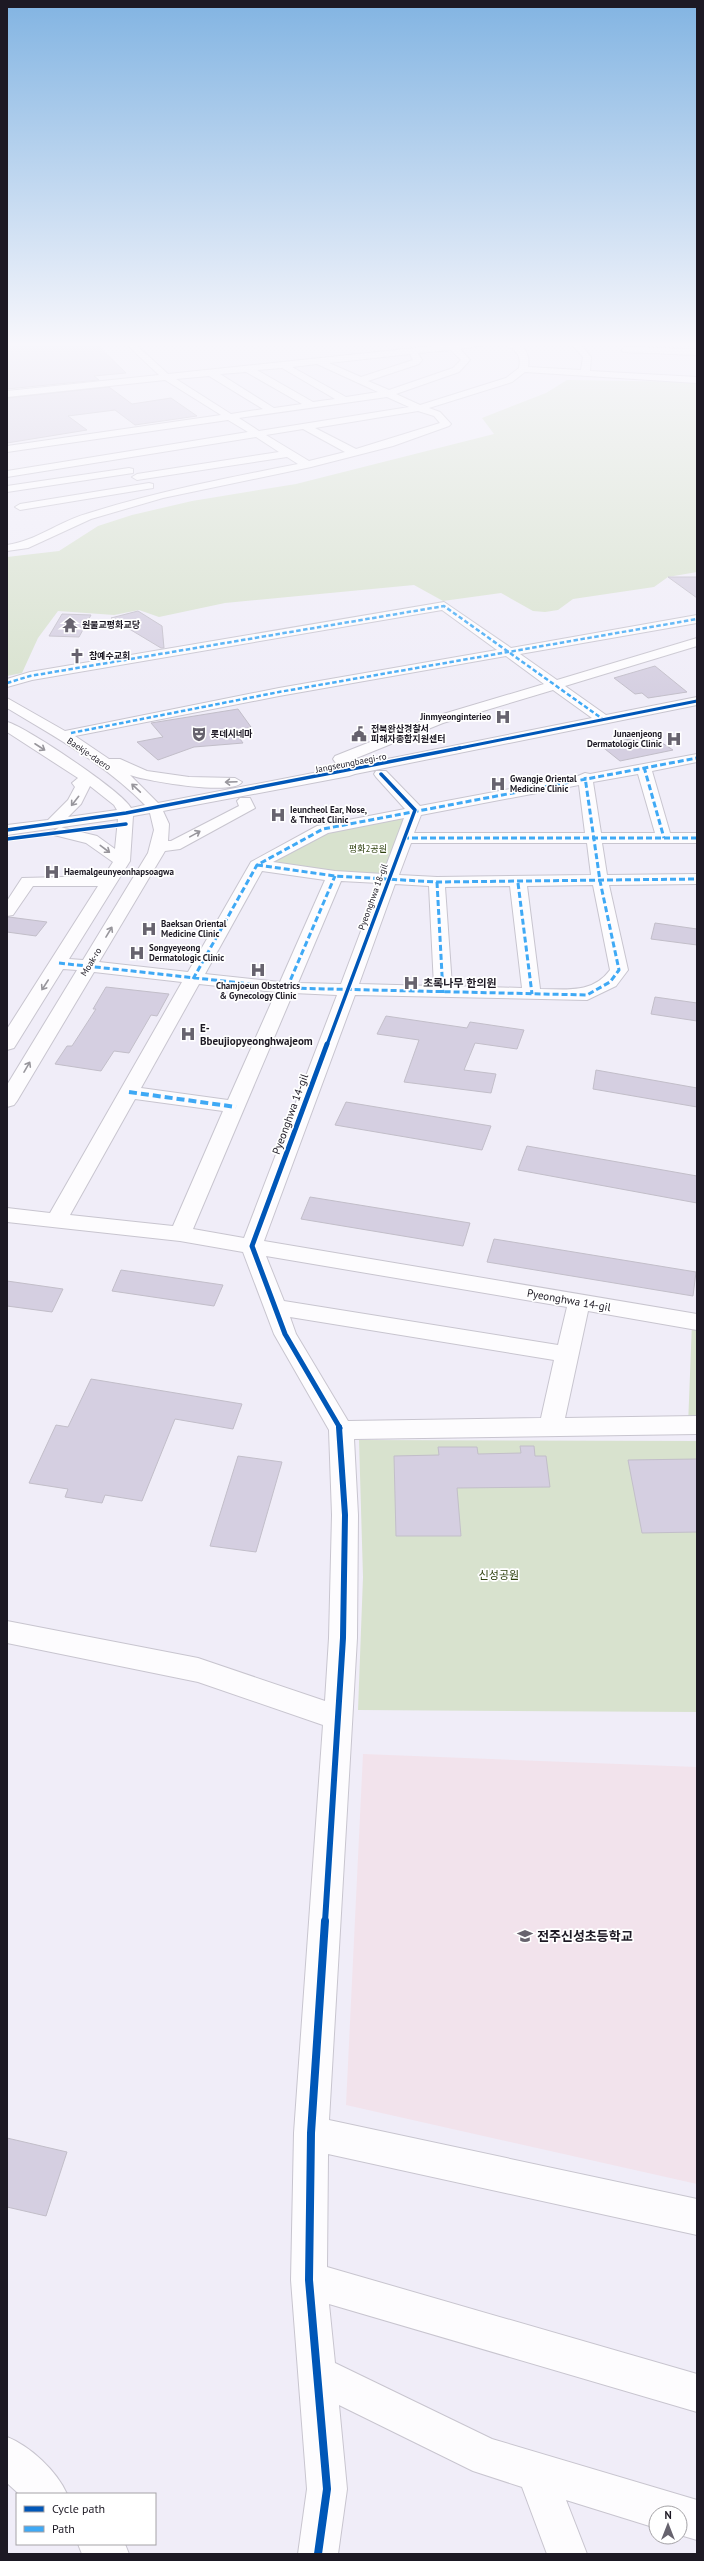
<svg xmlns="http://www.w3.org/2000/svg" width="704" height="2561" viewBox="0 0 704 2561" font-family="'PT Sans','Noto Sans KR',sans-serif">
<rect width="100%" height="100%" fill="#f0edf8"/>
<path fill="#f2e3ec" d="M363,1754L697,1767V2184L346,2105Z"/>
<path fill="#d8e2ce" d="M567,380L697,382V572L668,577L654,587L573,599L558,610L545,612L533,611L501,593L443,601L414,585L225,603L159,617L139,610L114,615L58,611L38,638L22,673L7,676V557L59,551L98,526L132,515L192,501L296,484L494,434L482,418L546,393Z
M415,810L388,879L257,865L323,829Z
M692,1322H697V1425L688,1426Z
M359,1440L697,1441V1712L358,1710L363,1577Z"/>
<path fill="#d5cfe1" stroke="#c2bec9" d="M34,343H95L126,373L94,376L99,380L7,389V346Z
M109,387L132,404L171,398L197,416L135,425L115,410L68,416L87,430L7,443V398Z
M668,577H697V598Z
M138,611L162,626L164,648H161L111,618Z
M62,614L91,615L79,637L49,636Z
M655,666L687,692L648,698L642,693L635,694L614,678Z
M238,709L251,727L235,732L243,743L194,747L158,760L137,742L163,737L151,723Z
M650,735L673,750L620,761L600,745Z
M7,917H9L47,922L36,936L7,932Z
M655,923L697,929V945L651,939Z
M106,987L169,994L157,1016L151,1015L129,1053L114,1051L101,1071L55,1064L67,1046H72L96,1009H93Z
M655,997L697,1003V1021L651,1014Z
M386,1016L467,1028L470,1022L524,1030L517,1049L475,1043L464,1070L496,1074L491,1093L404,1082L419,1040L377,1034Z
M596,1070L697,1088V1107L593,1089Z
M346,1102L491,1126L482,1150L335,1125Z
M527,1146L697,1176V1203L518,1170Z
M310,1197L470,1223L463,1246L301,1219Z
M494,1239L696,1272L693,1296L487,1262Z
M121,1270L223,1285L214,1306L112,1291Z
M7,1281L63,1289L52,1312L7,1306Z
M91,1379L242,1404L233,1429L175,1419L142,1501L105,1495L102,1503L65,1497L68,1489L29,1483L56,1425L68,1427Z
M520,1446H534L535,1456H546L550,1487L457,1488L461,1536H396L394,1456L439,1455L438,1447H477L478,1454L521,1453Z
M238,1456L282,1462L256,1552L210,1546Z
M697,1459V1532L642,1533L628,1460Z
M7,2138L67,2152L46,2216L7,2207Z"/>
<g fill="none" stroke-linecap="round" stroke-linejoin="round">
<g stroke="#c8c5cf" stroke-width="2">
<path id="minor" d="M125,343H134L168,374L453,344L497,343L460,349L470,360L459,372L396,394L420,405L506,378L519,368C522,354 515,352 507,343C521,343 531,351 528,367L581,370L583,357L570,343H579L591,357L590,371L697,377V383L525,372L512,382L429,408L440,412L451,424L449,426L393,446L311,467L163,498L91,519L28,548L7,551V545C36,541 58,522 86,514C155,492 226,478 298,464L287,457L137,480L132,477L137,474L279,452L256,437L7,477V471L248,432L228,420L7,452V446L221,415L165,380L7,397V391L159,375ZM451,350L461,360L453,368L389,390L368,381L419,364L422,360L418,353ZM410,354L413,360L361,377L329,363ZM317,364L378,392L346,397L292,367ZM282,368L335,399L313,402L257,370ZM246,372L302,404L274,408L220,374ZM209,376L263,409L231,414L176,379ZM387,397L409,407L259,431L239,418ZM418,411L434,416L440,423L356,449L315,428ZM303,429L345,452L309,461L266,435Z
M626,347L697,349V355L623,352L622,350Z
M129,468L133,469V473L7,492V486Z
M149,483L153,484V488L20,510L15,507L20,504Z
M444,602L511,648L697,615V623L520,654L557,680L697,638V646L565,686L606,715L697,697V705L355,774L349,776L163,811L169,824L168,841H171L239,806L237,801L240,798H250L255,808L180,849L165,851L99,962L188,972L251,862L317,826L405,809L376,777L374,774L376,771H386L420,806L578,776L585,773L590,774L697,754V762L652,771L670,833H697V843H602L607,875L697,874V884L609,885L628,970L616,986L587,1000L355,995L264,1241L697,1314V1330L588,1311L565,1418L697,1416V1434L354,1439L358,1515L357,1638L329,2120L697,2199V2235L328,2154L327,2267L697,2374V2412L329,2304L335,2363L492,2439L697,2500V2540L680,2535V2513H656V2528L566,2500L587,2554H547L522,2487L473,2471L339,2405L347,2489L338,2554H298L307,2489L291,2280L294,2133L323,1725L198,1682L7,1643V1621L198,1658L325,1701L329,1638L332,1515L329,1430L274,1334L243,1252L180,1241L7,1222V1208L50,1213L182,982L94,972L17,1101L14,1105L7,1107V1085L77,970L63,969L14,1048L7,1050V1029L98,886H33L13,915L7,916V901L22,878L104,876L113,862L86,843L54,835L52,832L60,827L97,836L115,849L118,819L7,835V825L48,820L68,800L75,787L72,783L78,778L7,732V722C25,726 123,792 131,808L145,805C105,764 55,737 7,708V698L65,731L279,688L497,650L442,610L32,680L7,687V679L30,672ZM506,656L544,684L433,717L335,756L333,759L339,768L158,803L130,775C146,781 233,796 242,782L235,778L189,777L147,771L120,759H109L75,736L279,696ZM553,690L592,718L352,766L349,761L443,723ZM638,774L655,833H601L593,782ZM579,785L585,833H414L421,815ZM90,786L114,805L117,810L68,817L81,804ZM150,813L154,830L148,853L83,960L69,959L130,861L133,816ZM404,818L383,874L335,871L273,862L328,833ZM411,843H587L591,875L437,877L399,875ZM262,871L325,880L280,982L205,974ZM341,881L379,883L341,984L298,983ZM395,884L429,886L434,986L359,984ZM593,885L610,970C592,994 567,989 540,989L527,886ZM510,886L522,988L452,986L445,887ZM199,984L276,992L228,1100L141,1088ZM293,993L337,995L244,1238L193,1229ZM135,1099L223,1111L173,1226L70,1215ZM266,1256L567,1307L558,1345L284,1301ZM290,1317L554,1360L541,1418L348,1421L296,1334Z
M7,2437C30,2446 57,2471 67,2494H19L7,2483Z
M78,2544H125L129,2554H82Z"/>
</g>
<use href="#minor" fill="#fdfcfe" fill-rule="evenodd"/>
<path stroke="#3fa9f5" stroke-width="2.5" stroke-dasharray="4.5 2.5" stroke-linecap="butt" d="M7,683L30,676L444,606L604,720
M71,733L279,692L697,619"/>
<path stroke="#3fa9f5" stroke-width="3" stroke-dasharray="6 3" stroke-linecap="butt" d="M644,767L664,838
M403,838H697
M257,865L335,876L437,882L697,879
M437,882L443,993
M518,883L532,994
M59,963L287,988L587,995L610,982L619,970L600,881L585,777
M193,979L257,865L323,829L697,758
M287,988L335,876"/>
<path stroke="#3fa9f5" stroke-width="4" stroke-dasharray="8 4" stroke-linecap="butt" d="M129,1092L236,1107"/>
<g stroke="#fff" stroke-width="4.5">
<path id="cycleway-far4" d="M455,749L697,701"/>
</g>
<g stroke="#fff" stroke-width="5.5">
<path id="cycleway-far3" d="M7,830L126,813L460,748
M7,839L126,824
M327,1045L415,810L381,774"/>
</g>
<g stroke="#fff" stroke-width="8">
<path id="cycleway-far2" d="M327,1044L252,1246L285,1334L340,1428"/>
</g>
<g stroke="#fff" stroke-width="8">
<path id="cycleway-far1" d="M325,1922L343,1638L345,1515L339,1427"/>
</g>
<g stroke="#fff" stroke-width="10">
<path id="cycleway" d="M318,2554L327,2489L309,2280L311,2133L325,1921"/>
</g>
<use href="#cycleway-far4" stroke="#0057b8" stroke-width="3"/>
<use href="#cycleway-far3" stroke="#0057b8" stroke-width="3.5"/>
<use href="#cycleway-far2" stroke="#0057b8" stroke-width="5"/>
<use href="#cycleway-far1" stroke="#0057b8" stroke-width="6"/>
<use href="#cycleway" stroke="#0057b8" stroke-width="8"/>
</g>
<defs><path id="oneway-shaft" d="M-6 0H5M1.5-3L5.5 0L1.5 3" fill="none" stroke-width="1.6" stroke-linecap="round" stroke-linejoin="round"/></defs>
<g stroke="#98969c">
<use href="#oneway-shaft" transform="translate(40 747) rotate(33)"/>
<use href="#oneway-shaft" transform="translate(231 782) rotate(178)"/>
<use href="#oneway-shaft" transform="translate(136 788) rotate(-137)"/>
<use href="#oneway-shaft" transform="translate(75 801) rotate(128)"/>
<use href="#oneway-shaft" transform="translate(195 834) rotate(-29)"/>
<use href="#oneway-shaft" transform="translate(105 849) rotate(37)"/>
<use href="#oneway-shaft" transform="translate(109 932) rotate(-59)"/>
<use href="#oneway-shaft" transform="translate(45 985) rotate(123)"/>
<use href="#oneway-shaft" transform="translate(27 1067) rotate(-60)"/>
</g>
<linearGradient id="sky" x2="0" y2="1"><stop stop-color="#82b4e2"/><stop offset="0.49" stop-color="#f8f7fc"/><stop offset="1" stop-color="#f8f7fc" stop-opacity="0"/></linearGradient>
<rect width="704" height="702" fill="url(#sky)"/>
<defs>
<g id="temple-bare" transform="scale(1.2)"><path d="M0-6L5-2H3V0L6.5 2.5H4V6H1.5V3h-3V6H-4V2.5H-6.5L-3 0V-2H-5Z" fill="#67636e" stroke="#fff" stroke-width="2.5" paint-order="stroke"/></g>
<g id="church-bare" transform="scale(1.2)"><path d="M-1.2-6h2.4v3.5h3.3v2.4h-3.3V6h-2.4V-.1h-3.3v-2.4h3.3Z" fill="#67636e" stroke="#fff" stroke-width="2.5" paint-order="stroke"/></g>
<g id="hospital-bare" transform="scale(1.2)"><path d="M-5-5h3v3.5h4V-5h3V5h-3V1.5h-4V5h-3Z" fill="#67636e" stroke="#fff" stroke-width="2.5" paint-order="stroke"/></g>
<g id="theatre-bare" transform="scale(1.2)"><path d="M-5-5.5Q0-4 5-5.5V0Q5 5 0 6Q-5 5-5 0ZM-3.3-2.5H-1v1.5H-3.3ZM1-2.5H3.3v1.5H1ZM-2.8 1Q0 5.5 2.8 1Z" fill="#67636e" stroke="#fff" stroke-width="2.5" paint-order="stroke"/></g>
<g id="civic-bare" transform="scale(1.2)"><path d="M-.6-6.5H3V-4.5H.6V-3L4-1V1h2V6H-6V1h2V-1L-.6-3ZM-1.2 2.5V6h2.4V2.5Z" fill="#67636e" stroke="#fff" stroke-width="2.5" paint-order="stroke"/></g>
<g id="school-bare" transform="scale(1.2)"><path d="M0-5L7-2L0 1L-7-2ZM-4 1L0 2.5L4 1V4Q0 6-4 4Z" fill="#67636e" stroke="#fff" stroke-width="2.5" paint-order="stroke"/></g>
</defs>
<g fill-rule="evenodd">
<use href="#temple-bare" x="70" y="625"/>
<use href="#church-bare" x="77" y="656"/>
<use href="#hospital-bare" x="503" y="717"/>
<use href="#theatre-bare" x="199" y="734"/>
<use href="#civic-bare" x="359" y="734"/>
<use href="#hospital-bare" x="674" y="739"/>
<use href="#hospital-bare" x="498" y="784"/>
<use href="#hospital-bare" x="278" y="815"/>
<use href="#hospital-bare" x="52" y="872"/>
<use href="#hospital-bare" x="149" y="929"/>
<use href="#hospital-bare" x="137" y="953"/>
<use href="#hospital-bare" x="258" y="970"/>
<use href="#hospital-bare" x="411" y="983"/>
<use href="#hospital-bare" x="188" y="1034"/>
<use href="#school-bare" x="525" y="1936"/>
</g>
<g text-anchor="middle" stroke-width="3.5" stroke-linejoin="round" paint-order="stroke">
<g font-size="9" font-weight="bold" fill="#1d1924" stroke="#fff" text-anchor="start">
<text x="82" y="628">원불교평화교당</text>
<text x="89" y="659">참예수교회</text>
<text x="491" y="720" text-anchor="end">Jinmyeonginterieo</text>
<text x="371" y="732">전북완산경찰서<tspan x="371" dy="10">피해자종합지원센터</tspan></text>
<text x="211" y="737">롯데시네마</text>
<text x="662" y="737" text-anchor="end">Junaenjeong<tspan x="662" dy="10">Dermatologic Clinic</tspan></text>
<text x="510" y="782">Gwangje Oriental<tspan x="510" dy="10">Medicine Clinic</tspan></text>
<text x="290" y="813">Ieuncheol Ear, Nose,<tspan x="290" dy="10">&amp; Throat Clinic</tspan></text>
<text x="64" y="875">Haemalgeunyeonhapsoagwa</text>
<text x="161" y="927">Baeksan Oriental<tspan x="161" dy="10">Medicine Clinic</tspan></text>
<text x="149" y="951">Songyeyeong<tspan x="149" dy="10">Dermatologic Clinic</tspan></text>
<text x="258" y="989" text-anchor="middle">Chamjoeun Obstetrics<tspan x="258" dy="10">&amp; Gynecology Clinic</tspan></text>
</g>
<g font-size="9" fill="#1d1924" stroke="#fff">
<text transform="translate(89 754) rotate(34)" y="3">Baekje-daero</text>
<text transform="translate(351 763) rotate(-11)" y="3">Jangseungbaegi-ro</text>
<text transform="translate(373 897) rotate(-70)" y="3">Pyeonghwa 18-gil</text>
<text transform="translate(91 962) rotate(-59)" y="3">Moak-ro</text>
</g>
<g font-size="9" fill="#2f410f" stroke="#fff">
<text x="368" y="852">평화2공원</text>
</g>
<g font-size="11" font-weight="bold" fill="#1d1924" stroke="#fff" text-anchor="start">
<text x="423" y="987">초록나무 한의원</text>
<text x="200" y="1032">E-<tspan x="200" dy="13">Bbeujiopyeonghwajeom</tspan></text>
</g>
<g font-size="11" fill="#1d1924" stroke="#fff">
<text transform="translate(290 1114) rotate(-70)" y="4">Pyeonghwa 14-gil</text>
<text transform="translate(569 1300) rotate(10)" y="4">Pyeonghwa 14-gil</text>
</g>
<g font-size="11" fill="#2f410f" stroke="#fff">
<text x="499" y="1579">신성공원</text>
</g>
<g font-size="13" font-weight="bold" fill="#1d1924" stroke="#fff" text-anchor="start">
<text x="537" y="1941">전주신성초등학교</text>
</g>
</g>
<rect width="704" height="2561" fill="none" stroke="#1d1924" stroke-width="16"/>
<rect x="16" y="2493" width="140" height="52" fill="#ffffff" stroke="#a5a3a7"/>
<rect x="24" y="2506" width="20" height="6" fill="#0057b8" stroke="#a5a3a7"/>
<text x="52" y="2513" font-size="12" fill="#1d1924">Cycle path</text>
<rect x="24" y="2526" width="20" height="6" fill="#3fa9f5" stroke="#a5a3a7"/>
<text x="52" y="2533" font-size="12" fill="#1d1924">Path</text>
<g transform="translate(668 2525)"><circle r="19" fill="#ffffff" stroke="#a5a3a7"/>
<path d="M0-3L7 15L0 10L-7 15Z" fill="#67636e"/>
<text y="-6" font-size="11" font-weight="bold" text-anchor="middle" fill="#1d1924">N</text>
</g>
</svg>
